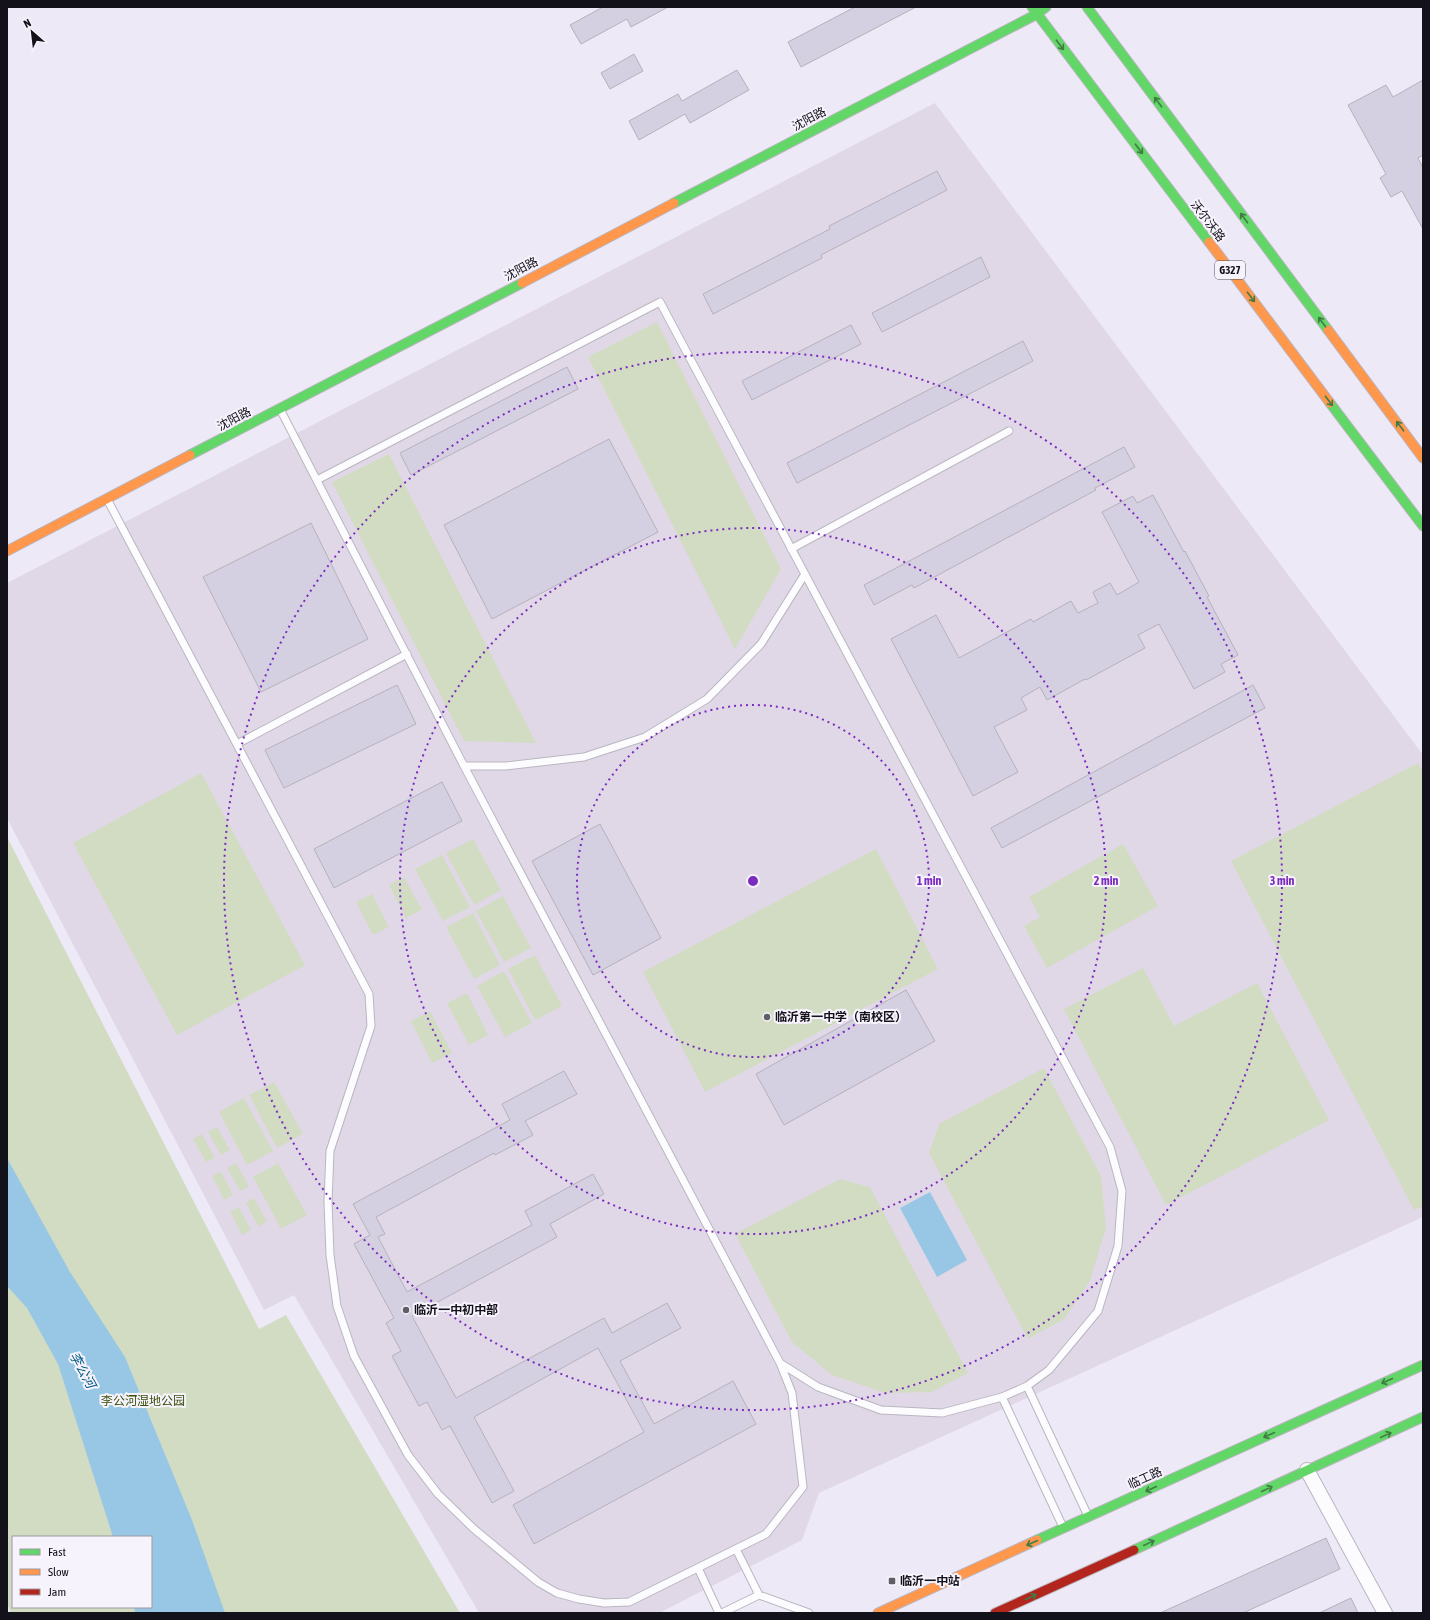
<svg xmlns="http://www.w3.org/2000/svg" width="1430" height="1620" viewBox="0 0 1430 1620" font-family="'Asap Condensed','Noto Sans SC',sans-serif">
<rect width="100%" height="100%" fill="#ede9f6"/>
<path fill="#e1d8e7" d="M935,103L1423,755V1217L819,1493L802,1540L659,1613H479L294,1295L264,1310L7,818V583Z"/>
<path fill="#d1dcc3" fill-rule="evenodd" d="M657,322L781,569L735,649L588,357Z
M389,454L536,743L464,741L332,482Z
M1418,763L1423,773V1206L1414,1210L1231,861Z
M201,773L305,965L177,1035L73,843Z
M7,837L259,1329L286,1315L460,1613H11L7,1604ZM13,1537H151V1607H13Z
M473,839L501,890L474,905L446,853Z
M1123,844L1158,906L1047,968L1024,926L1040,917L1029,897Z
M876,849L938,969L705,1092L643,972Z
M442,855L470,907L443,921L415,869Z
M404,877L422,910L406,918L389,885Z
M372,894L389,927L373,935L356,902Z
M503,896L531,948L504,962L476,911Z
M473,913L500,965L474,979L446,927Z
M535,955L562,1006L535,1020L508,969Z
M1143,968L1174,1026L1257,983L1329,1120L1166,1205L1064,1009Z
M504,971L532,1023L505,1037L477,986Z
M467,993L488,1035L469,1045L447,1003Z
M430,1011L452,1053L432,1063L411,1021Z
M1044,1068L1101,1176L1106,1228L1090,1281L1064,1319L1028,1339L929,1153L939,1124Z
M274,1082L303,1134L277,1148L249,1095Z
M244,1098L273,1151L247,1165L219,1112Z
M217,1127L230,1150L221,1155L208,1132Z
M202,1134L215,1158L206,1162L193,1139Z
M236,1163L249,1186L240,1191L227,1168Z
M278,1163L307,1215L281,1229L253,1177Z
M221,1172L233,1195L224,1200L212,1176Z
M840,1179L870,1187L968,1373L932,1392L885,1393L832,1375L792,1342L735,1234Z
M254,1198L267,1222L258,1226L246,1203Z
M239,1207L251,1230L242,1235L230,1212Z"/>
<path fill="#98c7e6" d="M7,1158L70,1272L125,1357L192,1520L225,1613H135L134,1607H151V1537H113L58,1364L27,1308L7,1286Z
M930,1192L967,1260L937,1277L900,1208Z"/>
<path fill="#d5d0e1" stroke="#b5b1bc" d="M603,7H668L631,27L627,19L581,44L570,25Z
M855,7H916L801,67L788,42Z
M634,54L643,71L610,89L601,73Z
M737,70L749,90L690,123L685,114L639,140L629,121L678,94L682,101Z
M1423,80V155L1418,158L1423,168V229L1402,191L1391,197L1380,178L1386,174L1348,105L1386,85L1393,97Z
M937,171L947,190L821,255L822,258L713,314L703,294L830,229L829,226Z
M981,257L990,277L882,332L872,313Z
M851,325L861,344L752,400L742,381Z
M1023,341L1033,361L797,483L787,463Z
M567,367L578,389L411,475L400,453Z
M609,439L658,532L492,619L444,525Z
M1124,447L1135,467L1095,488L1096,490L914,588L912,585L874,605L864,585Z
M1153,495L1184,552L1185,551L1209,596L1207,597L1238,655L1221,664L1225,672L1194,689L1159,624L1138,635L1145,648L1086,680L1085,679L1047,700L1040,687L1021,698L1027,710L994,727L1018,772L973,796L891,639L936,615L959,658L1031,619L1033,622L1071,601L1078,613L1098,603L1093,592L1110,583L1117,595L1139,582L1102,512L1133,496L1137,503Z
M311,523L368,639L261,692L203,577Z
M397,685L416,724L284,788L265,750Z
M1253,685L1265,708L1002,848L991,828Z
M442,782L462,821L334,888L314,849Z
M600,824L661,938L593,975L532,861Z
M906,990L935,1041L784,1125L756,1074Z
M564,1071L577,1094L525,1121L533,1135L495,1155L494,1153L376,1217L385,1234L378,1237L407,1292L532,1225L525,1211L593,1174L604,1194L550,1224L557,1237L412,1316L456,1398L604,1318L612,1333L667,1303L681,1328L620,1361L654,1424L733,1381L756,1424L534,1544L513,1505L644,1432L598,1348L474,1417L514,1491L492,1503L450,1426L442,1430L427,1402L419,1406L392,1356L401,1351L386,1323L394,1318L354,1244L370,1235L353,1204L510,1120L502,1104Z
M1326,1538L1340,1569L1243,1613H1160Z
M1351,1598L1358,1613H1319Z"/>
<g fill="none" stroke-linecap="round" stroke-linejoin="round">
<g stroke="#b9b6c0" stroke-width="9">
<path id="lane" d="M317,480L660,302L1110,1147L1122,1191L1118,1246L1098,1311L1049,1370L1027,1386L1002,1397L942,1413L881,1410L818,1387L780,1363
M107,499L369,994L371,1026L330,1151L328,1202L330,1255L337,1306L354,1356L408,1455L438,1494L474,1529L538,1582L557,1593L579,1599L604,1603L629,1602L766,1534L803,1487L792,1393L780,1363L464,766L280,409
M791,549L1009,431
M237,744L407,654
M464,766H506L584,757L645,737L707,699L761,644L805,574
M1027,1386L1088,1516
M1002,1397L1063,1527
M736,1549L759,1595L809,1613
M698,1568L719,1613
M722,1613L759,1595"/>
</g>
<g stroke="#b9b6c0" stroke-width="16">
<path id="street" d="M1307,1470L1385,1613"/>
</g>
<g stroke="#b9b6c0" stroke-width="11">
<path id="fast" d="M1032,7L1209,242
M1087,7L1328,330
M674,203L1037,14L1046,7
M1330,403L1423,526
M190,455L522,283
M1037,1540L1423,1365
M1134,1550L1423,1417"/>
</g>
<g stroke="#b9b6c0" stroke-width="11">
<path id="slow" d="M1209,242L1330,403
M522,283L674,203
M1328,330L1423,458
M7,551L190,455
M878,1613L1037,1540"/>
</g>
<g stroke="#b9b6c0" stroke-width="11">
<path id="jam" d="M995,1613L1134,1550"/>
</g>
<use href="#lane" stroke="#fcfcfe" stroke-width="7"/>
<use href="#street" stroke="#fcfcfe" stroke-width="14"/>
<use href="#fast" stroke="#63d668" stroke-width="9"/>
<use href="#slow" stroke="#ff974d" stroke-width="9"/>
<use href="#jam" stroke="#b3261e" stroke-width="9"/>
</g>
<defs><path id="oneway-shaft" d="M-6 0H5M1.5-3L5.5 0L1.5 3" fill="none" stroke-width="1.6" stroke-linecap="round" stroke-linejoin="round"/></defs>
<g stroke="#3f7d44">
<use href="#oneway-shaft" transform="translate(1060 45) rotate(53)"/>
<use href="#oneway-shaft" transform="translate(1158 102) rotate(-127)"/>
<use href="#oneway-shaft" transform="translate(1139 149) rotate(53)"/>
<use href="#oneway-shaft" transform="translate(1244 218) rotate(-127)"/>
<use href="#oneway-shaft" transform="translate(1251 297) rotate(53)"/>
<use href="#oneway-shaft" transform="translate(1322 322) rotate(-127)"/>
<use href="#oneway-shaft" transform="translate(1329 401) rotate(53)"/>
<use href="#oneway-shaft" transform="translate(1400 426) rotate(-127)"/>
<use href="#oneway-shaft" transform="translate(1387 1381) rotate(156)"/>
<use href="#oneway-shaft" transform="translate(1269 1435) rotate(156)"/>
<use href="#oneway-shaft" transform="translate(1386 1435) rotate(-25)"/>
<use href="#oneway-shaft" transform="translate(1151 1489) rotate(156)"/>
<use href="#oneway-shaft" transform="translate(1267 1489) rotate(-25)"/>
<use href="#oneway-shaft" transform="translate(1032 1543) rotate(156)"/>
<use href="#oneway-shaft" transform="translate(1149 1543) rotate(-25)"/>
<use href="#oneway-shaft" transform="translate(1031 1597) rotate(-25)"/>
</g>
<g fill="none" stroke="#7b2cbf" stroke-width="2" stroke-dasharray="2 4">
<circle cx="753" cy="881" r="176"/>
<circle cx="753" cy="881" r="353"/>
<circle cx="753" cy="881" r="529"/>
</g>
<g fill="#5f5d66" stroke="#f7f3fd" stroke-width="1.5">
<circle cx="767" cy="1017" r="4"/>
<circle cx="406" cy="1310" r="4"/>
<rect x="888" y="1577" width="8" height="8" rx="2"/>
</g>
<g text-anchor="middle" stroke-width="4" stroke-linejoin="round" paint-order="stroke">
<rect fill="#f7f3fd" stroke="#57555d" stroke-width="1" x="1215" y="261" width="30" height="18" rx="3"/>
<g font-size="11" font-weight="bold" fill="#131119">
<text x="1230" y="274">G327</text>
</g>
<g font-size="12" fill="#131119" stroke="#f7f3fd">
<text transform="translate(809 119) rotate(-28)" y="4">沈阳路</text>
<text transform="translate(1208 221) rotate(53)" y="4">沃尔沃路</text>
<text transform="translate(521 269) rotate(-28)" y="4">沈阳路</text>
<text transform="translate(234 419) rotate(-28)" y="4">沈阳路</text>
<text transform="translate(1145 1478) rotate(-24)" y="4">临工路</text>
</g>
<g font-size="12" font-weight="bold" fill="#131119" stroke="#f7f3fd" text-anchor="start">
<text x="775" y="1021">临沂第一中学（南校区）</text>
<text x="414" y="1314">临沂一中初中部</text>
<text x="900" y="1585">临沂一中站</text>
</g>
<g font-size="12" fill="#3a500a" stroke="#f7f3fd">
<text x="143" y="1405">李公河湿地公园</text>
</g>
<g font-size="13" font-style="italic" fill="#005c82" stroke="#f7f3fd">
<text transform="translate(83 1370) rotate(61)" y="5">李公河</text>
</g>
</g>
<circle cx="753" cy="881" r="6" fill="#7b2cbf" stroke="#f7f3fd" stroke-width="2"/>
<g font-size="12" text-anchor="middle" font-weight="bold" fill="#7b2cbf" stroke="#f7f3fd" stroke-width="4" stroke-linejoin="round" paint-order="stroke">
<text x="929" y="885">1 min</text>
<text x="1106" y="885">2 min</text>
<text x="1282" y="885">3 min</text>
</g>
<rect width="1430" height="1620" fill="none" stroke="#131119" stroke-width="16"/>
<rect x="12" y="1536" width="140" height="72" fill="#f7f3fd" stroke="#9c99a2"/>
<rect x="20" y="1549" width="20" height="6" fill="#63d668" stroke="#9c99a2"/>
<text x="48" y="1556" font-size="12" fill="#131119">Fast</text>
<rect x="20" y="1569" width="20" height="6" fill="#ff974d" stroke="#9c99a2"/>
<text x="48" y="1576" font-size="12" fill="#131119">Slow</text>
<rect x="20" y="1589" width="20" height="6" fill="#b3261e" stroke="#9c99a2"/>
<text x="48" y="1596" font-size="12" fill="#131119">Jam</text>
<g transform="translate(32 32) rotate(332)" stroke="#f7f3fd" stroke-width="3" paint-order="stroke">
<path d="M0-3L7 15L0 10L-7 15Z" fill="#131119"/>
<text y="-6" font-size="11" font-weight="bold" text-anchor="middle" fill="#131119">N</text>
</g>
</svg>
